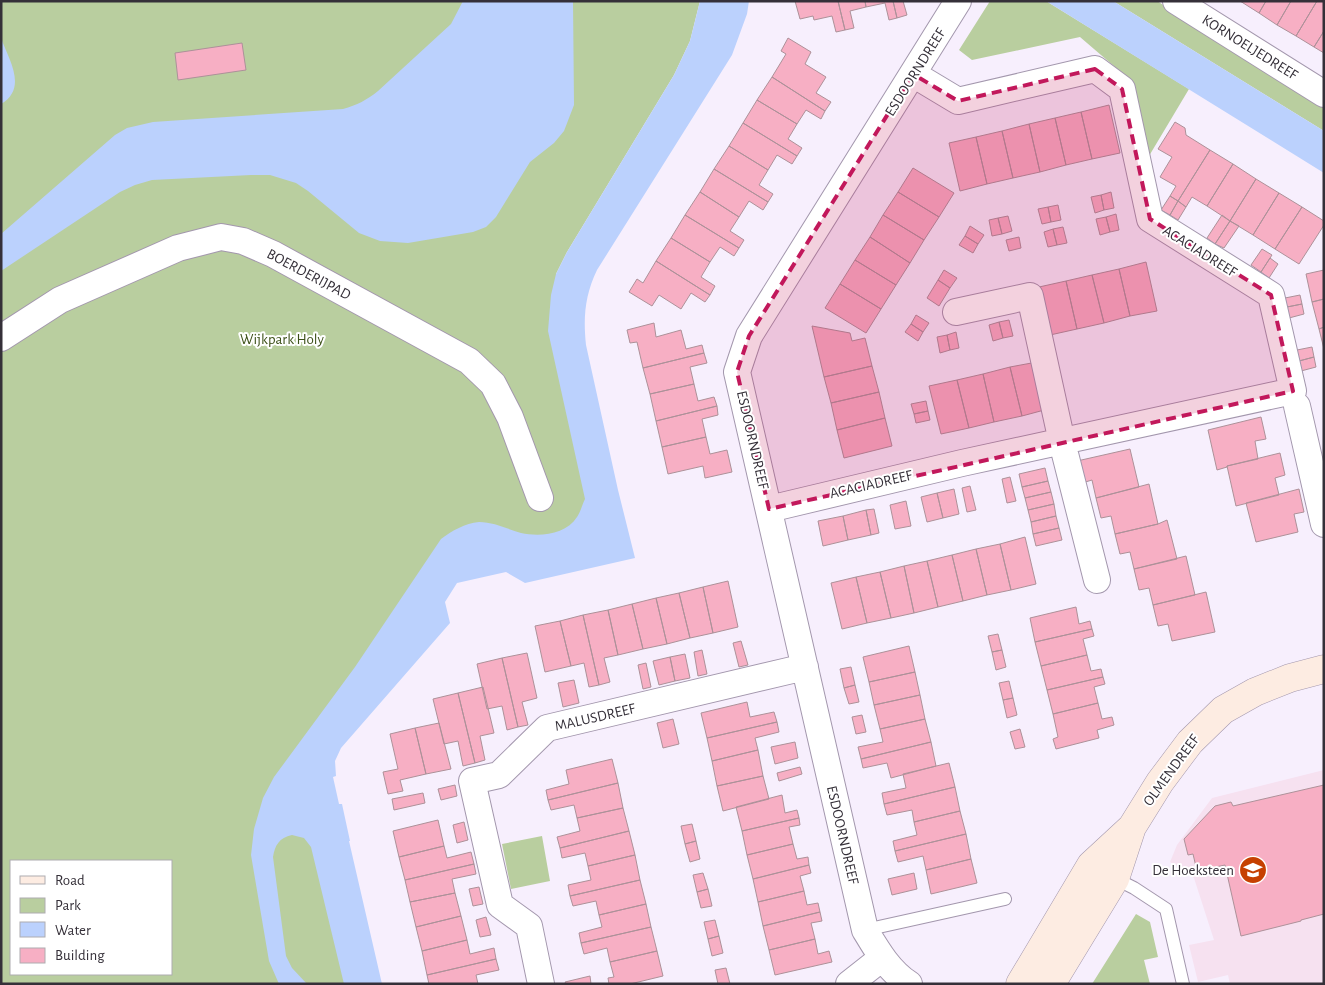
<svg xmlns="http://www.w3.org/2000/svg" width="1325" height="985" viewBox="0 0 1325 985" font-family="'Alegreya Sans',sans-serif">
<rect width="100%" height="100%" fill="#f7effd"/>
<path fill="#f6e1f0" d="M1324,770V984H1230L1228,975L1198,982L1189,945L1214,940L1194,878L1170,862L1177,845L1212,798Z"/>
<path fill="#b9ce9f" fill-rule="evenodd" d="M1,1H700L690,41L674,75L567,252L556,274L614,537L451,564L315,765L364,984H1ZM11,861H171V974H11Z
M990,1H1046L1189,89L1149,156L1129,79L1080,37L972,60L959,50Z
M1113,1H1157L1324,106V131Z
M542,836L550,881L511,889L502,844Z
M1136,914L1150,922L1158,957L1144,960L1150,984H1092Z"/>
<path fill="#bbd1fd" d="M463,1H573L574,105L564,131L554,143L530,162L496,217L486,227L473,232L408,243L380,241L359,233L308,191L296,183L270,175H251L152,180L135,185L120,192L1,271V234L115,135L127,128L153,122L343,109C357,105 367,100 378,91L451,24Z
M700,1H749L747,14L732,55L597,270C585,295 583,317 586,345L618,490L635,558L525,583L506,572L457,583L445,602L450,623L341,748L335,761L336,776L333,777L339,804H342L350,841H349L382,984H344L311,847L304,838L292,835C279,838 275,845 273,857L286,956L292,968L307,984H279L269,961L251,855L254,829L263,798L274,777L355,667L441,539C452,531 465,523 479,522C494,522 507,529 521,533C539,537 566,535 577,517C581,511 582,505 585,499L548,331L551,295L556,274L567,252L674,75L690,41Z
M1046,1H1113L1324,131V173Z
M1,38C9,60 28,88 1,104Z"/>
<path fill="#f7afc4" stroke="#ad9199" d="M795,1H838L845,30L836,32L832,16L814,20L813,16L800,19Z
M838,1H865L866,7L850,11L854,28L845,30Z
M865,1H893L897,18L889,20L885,3L866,7Z
M893,1H903L907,15L897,18Z
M1240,1H1266L1259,13Z
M1266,1H1291L1277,25L1259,13Z
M1291,1H1317L1296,36L1277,25Z
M1317,1H1324V31L1314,47L1296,36Z
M1324,31V53L1314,47Z
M788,38L811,52L805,64L826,77L816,93L831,102L825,111L772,77L786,54L781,51Z
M242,43L246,70L178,80L175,53Z
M772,77L825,111L821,119L806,110L797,124L757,100Z
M757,100L797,124L788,139L802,148L797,156L743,123Z
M1109,105L1120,153L1092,159L1081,112Z
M1081,112L1092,159L1066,165L1055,118Z
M1055,118L1066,165L1040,172L1029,124Z
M1175,122L1185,128L1186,135L1210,150L1178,201L1170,196L1176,186L1160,177L1172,157L1158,149Z
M743,123L797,156L792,164L777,155L768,170L729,146Z
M1029,124L1040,172L1013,178L1002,131Z
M1002,131L1013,178L987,184L976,137Z
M976,137L987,184L960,191L949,143Z
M729,146L768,170L759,185L773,194L768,202L714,169Z
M1210,150L1233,164L1207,206L1192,197L1186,207L1178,201Z
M1233,164L1256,179L1230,221L1207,206Z
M913,168L954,193L939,217L898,192Z
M714,169L768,202L763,210L749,201L739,217L700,192Z
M1256,179L1279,193L1253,235L1230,221Z
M700,192L739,217L730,231L744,240L739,248L685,215Z
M898,192L939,217L924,240L883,215Z
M1111,192L1114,208L1104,210L1101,195Z
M1279,193L1302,207L1275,249L1253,235Z
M1101,195L1104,210L1095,213L1091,197Z
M1170,196L1178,201L1170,215L1161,210Z
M1178,201L1186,207L1178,220L1170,215Z
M1058,205L1061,220L1051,222L1048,207Z
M1048,207L1051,222L1042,224L1038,209Z
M1302,207L1324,221V225L1299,264L1275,249Z
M1116,214L1119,230L1110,232L1106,217Z
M685,215L739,248L734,256L720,247L710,262L671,238Z
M883,215L924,240L910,263L870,237Z
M1222,215L1230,221L1215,244L1207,238Z
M1008,216L1012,231L1002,234L998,218Z
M1106,217L1110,232L1100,235L1096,219Z
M998,218L1002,234L992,236L989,220Z
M1230,221L1239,226L1224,248L1215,244Z
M970,226L984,235L978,244L965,236Z
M1063,227L1067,243L1057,245L1053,229Z
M1053,229L1057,245L1048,247L1044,232Z
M965,236L978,244L973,253L959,245Z
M870,237L910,263L896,285L855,260Z
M1019,237L1021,248L1009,251L1006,240Z
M671,238L710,262L701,277L715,286L710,295L656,261Z
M1262,249L1272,255L1261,272L1251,265Z
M1270,258L1278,264L1269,278L1261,272Z
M855,260L896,285L881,309L840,284Z
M656,261L710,295L705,302L691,293L681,309L659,295L652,306L629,292L637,279L643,283Z
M1146,262L1157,311L1130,316L1119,269Z
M1119,269L1130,316L1104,323L1092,275Z
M944,270L957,278L950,288L938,280Z
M1324,270V299L1312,302L1306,274Z
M1092,275L1104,323L1077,329L1066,281Z
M938,280L950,288L939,306L927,298Z
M1066,281L1077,329L1050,335L1039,287Z
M840,284L881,309L866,333L825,308Z
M1300,295L1302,304L1287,307L1285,298Z
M1324,299V327L1319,329L1312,302Z
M1302,304L1304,314L1289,318L1287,307Z
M916,315L929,323L923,332L911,324Z
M1009,320L1013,336L1003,338L999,322Z
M999,322L1003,338L993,341L989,325Z
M654,323L656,337L681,330L686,349L702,345L704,353L643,368L637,342L630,343L627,330Z
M911,324L923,332L918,341L905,332Z
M812,326L850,333L852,341L865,338L872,366L824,377Z
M1324,327V349L1319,329Z
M956,332L959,348L950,350L947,335Z
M947,335L950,350L940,353L937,337Z
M1312,347L1314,357L1299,361L1297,350Z
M704,353L707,363L690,367L694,384L650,394L643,368Z
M1314,357L1316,367L1301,371L1299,361Z
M1037,362L1048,409L1022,416L1010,367Z
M872,366L879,392L831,403L824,377Z
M1010,367L1022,416L994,422L983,374Z
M983,374L994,422L969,428L957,380Z
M957,380L969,428L941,434L929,386Z
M694,384L698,401L714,397L717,406L656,421L650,394Z
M879,392L885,418L837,430L831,403Z
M926,401L928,411L914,414L911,404Z
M717,406L718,415L702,419L706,437L662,447L656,421Z
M928,411L930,420L916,423L914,414Z
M1261,417L1266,439L1255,441L1258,459L1227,466V467L1217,470L1208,430Z
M885,418L892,446L844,458L837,430Z
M706,437L710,454L727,450L732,472L705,478L703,466L668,474L662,447Z
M1130,449L1139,487L1096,498L1092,480L1082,483L1077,461Z
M1280,453L1285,475L1275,478L1279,495L1236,506L1227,466Z
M1045,468L1048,481L1022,487L1019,474Z
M1010,477L1016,501L1007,503L1002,479Z
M1048,481L1051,492L1025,498L1022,487Z
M1149,484L1158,524L1115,534L1111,516L1101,518L1096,498Z
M970,486L976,510L967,512L962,488Z
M954,489L959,514L943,518L937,493Z
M1299,489L1304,512L1294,514L1298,532L1256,542L1246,503Z
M1051,492L1054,504L1028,510L1025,498Z
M937,493L943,518L927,522L921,497Z
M906,501L911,526L895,529L890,505Z
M1054,504L1056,516L1031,522L1028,510Z
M874,509L879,533L871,535L866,510Z
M866,510L871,535L848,540L843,516Z
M843,516L848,540L823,546L818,521Z
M1056,516L1059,528L1033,534L1031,522Z
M1167,520L1177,559L1134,569L1130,552L1120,554L1115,534L1158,524Z
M1059,528L1062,540L1036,546L1033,534Z
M1025,537L1036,584L1011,590L1000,544Z
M1000,544L1011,590L987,595L976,549Z
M976,549L987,595L963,601L952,555Z
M952,555L963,601L938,607L927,561Z
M1186,556L1195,595L1153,605L1149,588L1139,590L1134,569Z
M927,561L938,607L914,613L904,566Z
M904,566L914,613L891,618L880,572Z
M880,572L891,618L867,623L856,577Z
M856,577L867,623L842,629L831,583Z
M728,581L738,627L713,633L703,587Z
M703,587L713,633L690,638L679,593Z
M1206,592L1215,632L1172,641L1168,624L1158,626L1153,605Z
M679,593L690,638L667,644L656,598Z
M656,598L667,644L643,649L632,604Z
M632,604L643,649L618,655L608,610Z
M1076,607L1079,624L1090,621L1092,629L1035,642L1030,618Z
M608,610L618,655L604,658L610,682L599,685L583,615Z
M583,615L599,685L589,687L584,663L571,666L560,621Z
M560,621L571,666L545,672L535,626Z
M1092,629L1094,636L1083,639L1087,655L1041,666L1035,642Z
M998,634L1002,650L992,652L988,636Z
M741,641L748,665L739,667L733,643Z
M909,646L915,672L869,682L863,657Z
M702,650L707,674L698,676L694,652Z
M1002,650L1006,667L996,670L992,652Z
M527,653L537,698L522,702L528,725L518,727L502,658Z
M685,654L690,678L675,681L670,657Z
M1087,655L1091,671L1101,669L1103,677L1047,690L1041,666Z
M670,657L675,681L659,685L653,661Z
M502,658L518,727L507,730L502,706L487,709L477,664Z
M646,663L651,687L643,689L638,665Z
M851,667L855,685L844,688L840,669Z
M915,672L920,695L874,705L869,682Z
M1103,677L1105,684L1094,687L1098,703L1053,714L1047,690Z
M574,680L579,703L563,707L558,683Z
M1009,681L1013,698L1003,700L999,683Z
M855,685L859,702L849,704L844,688Z
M483,687L494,733L480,736L485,760L475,763L458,693Z
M458,693L475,763L463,766L458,741L444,744L433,699Z
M920,695L925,719L880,729L874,705Z
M1013,698L1017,715L1007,718L1003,700Z
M747,702L750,717L774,712L777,722L707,738L701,713Z
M1098,703L1102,719L1112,717L1114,725L1097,730L1099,738L1056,749L1053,739L1058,737L1053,714Z
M862,715L866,732L856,734L852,717Z
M673,719L679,744L663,748L657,723Z
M925,719L931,742L861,759L858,747L883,742L880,729Z
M777,722L779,732L755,738L758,750L712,761L707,738Z
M439,723L451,769L426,774L415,728Z
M415,728L426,774L400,780L403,791L388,794L383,772L398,769L390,734Z
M1020,729L1025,747L1015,749L1010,732Z
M795,742L798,758L775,764L771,747Z
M931,742L936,766L891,778L887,763L863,768L861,759Z
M758,750L763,776L717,786L712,761Z
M612,759L618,783L548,800L546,790L569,784L566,770Z
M949,763L955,787L884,804L882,793L906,788L903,774Z
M800,767L802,774L779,781L777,773Z
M763,776L769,799L723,811L717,786Z
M618,783L623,808L577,818L574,805L551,810L548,800Z
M455,785L457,796L441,800L438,789Z
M1324,785V914L1301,920V921L1241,936L1225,865L1197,871L1193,854L1188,855L1184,839L1215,806L1231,802L1233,806Z
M955,787L960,811L914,822L912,810L887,815L884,804Z
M423,793L425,803L394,810L392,799Z
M782,795L785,813L797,810L799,818L742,831L736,807Z
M623,808L629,831L560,848L557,837L580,831L577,818Z
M960,811L966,834L895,851L893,841L917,835L914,822Z
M799,818L800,825L789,827L793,844L747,855L742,831Z
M438,820L444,846L399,857L393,831Z
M464,822L468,840L457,843L453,825Z
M692,824L696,841L685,844L681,826Z
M629,831L635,855L588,866L585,853L562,858L560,848Z
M966,834L971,859L926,870L923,856L898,862L895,851Z
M696,841L700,859L690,862L685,844Z
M793,844L797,859L808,857L809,865L753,879L747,855Z
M444,846L447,858L471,852L474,864L405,880L399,857Z
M635,855L640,880L570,896L568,885L591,880L588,866Z
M971,859L977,883L931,894L926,870Z
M474,864L476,874L452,879L455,893L410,902L405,880Z
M809,865L811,873L800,876L804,891L758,902L753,879Z
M703,873L708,889L697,892L693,875Z
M914,873L917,889L892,895L888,879Z
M640,880L646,904L599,915L596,901L573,906L570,896Z
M479,887L483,904L473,906L469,889Z
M708,889L712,906L701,908L697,892Z
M804,891L807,905L818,903L820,912L763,926L758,902Z
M455,893L461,916L416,927L410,902Z
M646,904L651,927L581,943L579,933L602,927L599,915Z
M820,912L822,921L811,923L815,939L769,950L763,926Z
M461,916L467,940L422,951L416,927Z
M486,917L491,935L480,937L476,920Z
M715,920L719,936L708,939L704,922Z
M651,927L657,951L610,962L607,948L584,954L581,943Z
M719,936L723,953L712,956L708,939Z
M815,939L818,954L829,951L832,962L775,975L769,950Z
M467,940L470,954L494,948L496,959L427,975L422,951Z
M657,951L663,976L630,984H609L608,978L614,977L610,962Z
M496,959L499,970L476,975L478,984H429L427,975Z
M726,968L730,984H718L715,970Z
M590,976L591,984H566L565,982Z"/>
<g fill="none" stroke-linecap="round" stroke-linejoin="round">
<g stroke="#a397ad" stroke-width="14">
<path id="lane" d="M1112,877L1134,888L1166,909L1183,984
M865,930L1005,899"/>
</g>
<g stroke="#a397ad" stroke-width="28">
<path id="street" d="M1176,1L1324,94
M956,312L1030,296L1062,442L1097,580
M1,338L60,300L178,248L221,237L243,241L273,254L469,361L493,384L510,417L540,498
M1297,406L1324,524
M769,509L962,463L1293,391L1271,295L1150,219L1122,89L1095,69L958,101L913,74
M541,984L529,926L500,905L472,781L499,775L547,728L805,667
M849,984L882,958
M909,984C889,971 877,950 865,930L737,372L749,336L958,1"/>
</g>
<g stroke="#a397ad" stroke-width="29">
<path id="secondary" d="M1020,984L1091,865L1131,828
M1051,984L1115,879L1132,827L1160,782L1190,742L1223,710L1255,692L1290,678L1324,669"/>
</g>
<use href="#lane" stroke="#fff" stroke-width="12"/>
<use href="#street" stroke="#fff" stroke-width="26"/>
<use href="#secondary" stroke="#fdece2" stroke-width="28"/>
</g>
<path fill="#c2185b" fill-opacity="0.2" stroke="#c2185b" stroke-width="4" stroke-dasharray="10 6" stroke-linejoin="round" d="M1095,69L1122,89L1150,219L1271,295L1293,391L769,509L737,372L749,336L913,74L958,101Z"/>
<defs>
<g id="school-disc" transform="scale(1.4375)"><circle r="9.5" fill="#c64000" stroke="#fff"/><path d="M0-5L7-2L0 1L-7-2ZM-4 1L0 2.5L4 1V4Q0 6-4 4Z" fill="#fff"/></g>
</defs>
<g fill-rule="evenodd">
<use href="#school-disc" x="1253" y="870"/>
</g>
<g text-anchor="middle" stroke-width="4" stroke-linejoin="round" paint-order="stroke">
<g font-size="15" fill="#353039" stroke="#fff">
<text transform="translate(1250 47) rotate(32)" y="5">KORNOELJEDREEF</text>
<text transform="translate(915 72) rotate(-58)" y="5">ESDOORNDREEF</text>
<text transform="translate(1200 251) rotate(32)" y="5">ACACIADREEF</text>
<text transform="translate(309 274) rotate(28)" y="5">BOERDERIJPAD</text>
<text transform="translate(753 440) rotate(77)" y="5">ESDOORNDREEF</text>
<text transform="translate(871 484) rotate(-13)" y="5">ACACIADREEF</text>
<text transform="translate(595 717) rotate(-13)" y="5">MALUSDREEF</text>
<text transform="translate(1171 770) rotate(-54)" y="5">OLMENDREEF</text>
<text transform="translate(843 835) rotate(77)" y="5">ESDOORNDREEF</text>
</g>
<g font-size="15" fill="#3c5018" stroke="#fff">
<text x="282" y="344">Wijkpark Holy</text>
</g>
<g font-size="15" fill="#353039" stroke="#fff" text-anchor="end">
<text x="1234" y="875">De Hoeksteen</text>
</g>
</g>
<rect width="1325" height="985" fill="none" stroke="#353039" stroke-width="5"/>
<rect x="10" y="860" width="162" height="115" fill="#ffffff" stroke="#aeacb0"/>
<rect x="20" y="876" width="25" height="8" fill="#fdece2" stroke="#aeacb0"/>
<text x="55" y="885" font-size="15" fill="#353039">Road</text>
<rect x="20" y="898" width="25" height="15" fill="#b9ce9f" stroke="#aeacb0"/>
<text x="55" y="910" font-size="15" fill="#353039">Park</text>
<rect x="20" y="922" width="25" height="15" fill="#bbd1fd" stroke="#aeacb0"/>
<text x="55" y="935" font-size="15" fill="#353039">Water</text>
<rect x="20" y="948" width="25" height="15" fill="#f7afc4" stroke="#aeacb0"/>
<text x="55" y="960" font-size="15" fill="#353039">Building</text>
</svg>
